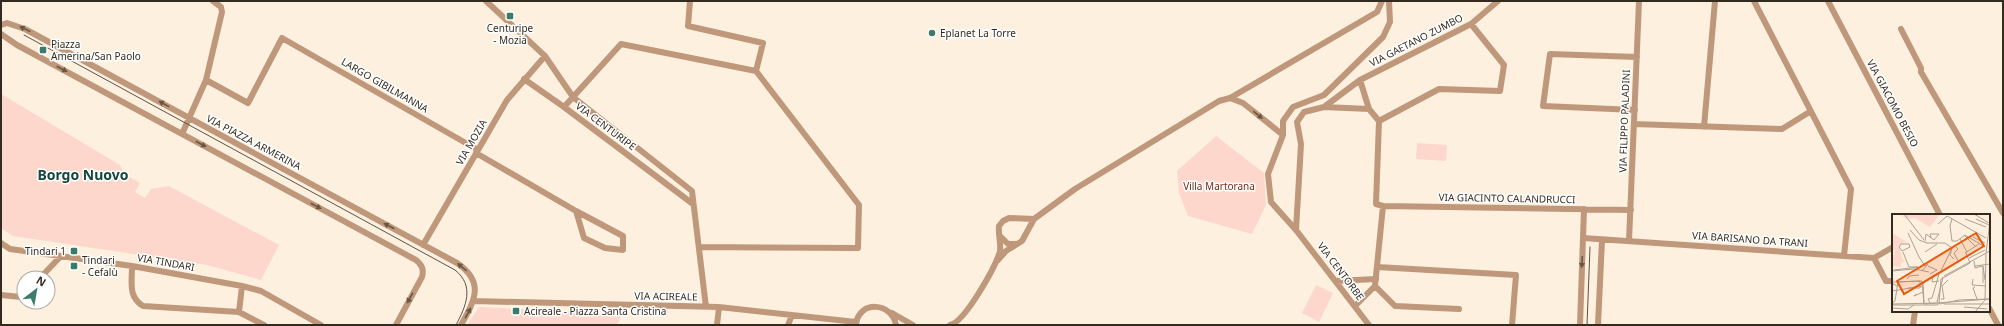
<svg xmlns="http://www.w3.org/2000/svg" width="2004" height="326" viewBox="0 0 2004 326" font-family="'Noto Sans',sans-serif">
<rect width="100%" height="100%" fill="#fdf0df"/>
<path fill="#fdd7cb" d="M1,94L120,165L124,174L140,183L135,192L145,198L151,189L169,186L279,245L261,280L207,265L13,236L1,228Z
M1216,136L1264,173L1266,205L1252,234L1188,216L1179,193L1177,171Z
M1417,143L1447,145L1446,161L1416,159Z
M1316,285L1333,293L1319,322L1302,313Z
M479,307H480L622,314L617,325H467Z"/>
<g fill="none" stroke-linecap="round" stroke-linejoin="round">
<path stroke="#bf977a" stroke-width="6" d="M486,1L545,56L573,97L692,191L706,307
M690,1L688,26L763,43L756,71L621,44L564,107L693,204
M1754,1L1851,189L1844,256
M1828,1L1940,215
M1471,24L1504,65L1500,91L1439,89L1379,121L1376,204L1383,206L1631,210
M1,25L7,23L25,29L457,263C485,282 475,300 461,325
M1901,29L1921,68V72L2003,213
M1,34L17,45L416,260C422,265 424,269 422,277L396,325
M524,79L564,107
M206,80L248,103L282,38L478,150
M1360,80L1369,109L1379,121
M1230,98L1243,103L1283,135
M1324,107L1360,80L1471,24L1498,1
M1635,110L1543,106L1550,54L1637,57
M1634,124L1782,129L1811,111
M1704,127L1715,1
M182,134L206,80L222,12L221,7L213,1
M476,153L576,211L584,238L605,248L623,250V236L576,211
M1296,230L1301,144L1297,122L1304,112L1324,107L1369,109
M1000,236L1008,244H1016
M1583,238L1874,258L1893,247
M1629,241L1639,1
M1,243L10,249L132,266L242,286L261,291L321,325
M423,245L507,100L545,56
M699,247L858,248L859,205L756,71
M1874,258L1886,281H1893
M998,260L1006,251L1022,241L1034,219
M132,266C132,282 128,297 143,306L239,312L264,325
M1377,267L1516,275L1512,325
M40,278L61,256
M1336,281L1376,279
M1375,286L1395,306L1459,309
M1,295L21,297L24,294
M474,301L719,307L856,322
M1355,306L1375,286L1383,206
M1989,308L1998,325
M239,312L242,286
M892,313L913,325
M856,324C859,300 892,302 896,325
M717,325L719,307
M788,325L792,315
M950,325C965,322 996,266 1000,251C1001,242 998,235 999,226L1003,221L1009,218L1034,219L1075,189L1219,101L1230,98L1377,12L1382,1
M1369,325L1296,230L1271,202L1268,174L1283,135V121L1293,107L1324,95L1383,37L1390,22L1389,1
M1580,325L1584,209
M1598,325L1602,240
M1913,325L1915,311"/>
<path stroke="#5b5246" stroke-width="1" d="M24,35L455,270C475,286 466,306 456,325
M1587,325L1590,247"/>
</g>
<defs><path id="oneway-solid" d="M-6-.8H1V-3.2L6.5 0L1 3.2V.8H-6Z"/></defs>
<g fill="#6b5644">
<use href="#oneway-solid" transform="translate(25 29) rotate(-154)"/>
<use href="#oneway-solid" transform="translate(62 69) rotate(28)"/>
<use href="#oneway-solid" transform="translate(164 104) rotate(-151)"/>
<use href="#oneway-solid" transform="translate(1258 115) rotate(39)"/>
<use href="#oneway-solid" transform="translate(201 144) rotate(28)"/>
<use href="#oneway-solid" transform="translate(316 206) rotate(28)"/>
<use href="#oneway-solid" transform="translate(389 226) rotate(-152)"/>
<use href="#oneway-solid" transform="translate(1582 262) rotate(93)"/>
<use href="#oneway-solid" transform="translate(462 267) rotate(-141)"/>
<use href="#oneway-solid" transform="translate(410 298) rotate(119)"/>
<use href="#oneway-solid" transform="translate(468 313) rotate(-61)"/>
</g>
<g fill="#3a7b6a" stroke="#fff" stroke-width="1.5">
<rect x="506" y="12" width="8" height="8" rx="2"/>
<circle cx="932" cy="33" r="4"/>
<rect x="39" y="46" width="8" height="8" rx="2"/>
<rect x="70" y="247" width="8" height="8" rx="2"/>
<rect x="70" y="262" width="8" height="8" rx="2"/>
<rect x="512" y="307" width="8" height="8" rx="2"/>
</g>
<g text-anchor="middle" stroke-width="3" stroke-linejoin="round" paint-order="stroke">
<g font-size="10" fill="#332b20" stroke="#fff" text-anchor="start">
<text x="510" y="32" text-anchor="middle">Centuripe<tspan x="510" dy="12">- Mozia</tspan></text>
<text x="940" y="37">Eplanet La Torre</text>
<text x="51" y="48">Piazza<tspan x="51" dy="12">Amerina/San Paolo</tspan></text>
<text x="66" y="255" text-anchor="end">Tindari 1</text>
<text x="82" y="264">Tindari<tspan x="82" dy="12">- Cefalù</tspan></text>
<text x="524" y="315">Acireale - Piazza Santa Cristina</text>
</g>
<g font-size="10" fill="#332b20" stroke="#fff">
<text transform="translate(1416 40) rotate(-27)" y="4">VIA GAETANO ZUMBO</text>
<text transform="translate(385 85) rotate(30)" y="4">LARGO GIBILMANNA</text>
<text transform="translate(1893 103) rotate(62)" y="4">VIA GIACOMO BESIO</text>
<text transform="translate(1624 121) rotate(-88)" y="4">VIA FILIPPO PALADINI</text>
<text transform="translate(606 126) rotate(37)" y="4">VIA CENTURIPE</text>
<text transform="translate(254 142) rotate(28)" y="4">VIA PIAZZA ARMERINA</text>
<text transform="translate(471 142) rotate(-60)" y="4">VIA MOZIA</text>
<text transform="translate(1507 198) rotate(1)" y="4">VIA GIACINTO CALANDRUCCI</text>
<text transform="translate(1750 239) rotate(4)" y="4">VIA BARISANO DA TRANI</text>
<text transform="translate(166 262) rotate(10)" y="4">VIA TINDARI</text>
<text transform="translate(1341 271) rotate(53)" y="4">VIA CENTORBE</text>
<text transform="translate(666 296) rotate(1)" y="4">VIA ACIREALE</text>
</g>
<g font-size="10" fill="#752c15" stroke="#fff">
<text x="1219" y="190">Villa Martorana</text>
</g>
<g font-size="14" font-weight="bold" fill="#12483c" stroke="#fff">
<text x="83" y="180">Borgo Nuovo</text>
</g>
</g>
<g transform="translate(1892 214)">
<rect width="98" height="98" fill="#fdf0df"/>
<path d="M18,0H48L38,13L23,4L18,5L9,2ZM0,19L17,29L12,28L7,32L11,46L14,47L9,49V53L1,52L0,49L4,47L0,48L3,36H0Z" fill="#fdd7cb"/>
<path fill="none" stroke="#aca193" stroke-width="1" d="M12,0L32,26M82,0L97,9M60,5L58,12L60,27H65M73,5L94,13M84,5L97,11M46,10L55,2L94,24M18,16L27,26L35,29H53L60,34L58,41L62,45M16,19L27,43L33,52L36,50L30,57M73,22L84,33M81,23L93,29M68,25L75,38M33,27L34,20L42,26L47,20H38L39,24M65,27L73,21L93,33M64,33L66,35L62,39L66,47M10,37L18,33L17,30H9L7,33L10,37M11,38L17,53M33,38L45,30M73,39L87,30M94,39L98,7M77,44L93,36M82,47L83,54L91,52V69M36,52L45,56L38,60M83,52L98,50M91,52L93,66M2,56L26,53H17M0,57L22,55L37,58M0,58L1,70L5,72M48,59L60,34M52,62L98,37M41,63L40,68L47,67M15,65L17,62L27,61M81,65L80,71L94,72M2,68L28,67V72M6,68L30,67L32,90L98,85M31,68L32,90M31,68L46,59M83,73L81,74L85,85M16,74H28L29,72M0,77L31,72M25,80L22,82L31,78M49,85H52L50,72L56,66M45,88L51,63M0,89L3,87L6,68M38,89L36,85L40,84L47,60M47,89L49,65L78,49L74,39M0,90L48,89L45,91H0M48,90L67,86L98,85M52,90H98M72,93L95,95M0,94L16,95L22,91M83,98L93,86L94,40"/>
<path fill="#e8590c" fill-opacity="0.15" stroke="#e8590c" stroke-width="2" d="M84,19L92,32L12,80L5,67Z"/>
<rect width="98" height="98" fill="none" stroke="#332b20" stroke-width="2"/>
</g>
<rect width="2004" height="326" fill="none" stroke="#332b20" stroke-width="4"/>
<g transform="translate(36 290) rotate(31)"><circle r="19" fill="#ffffff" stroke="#adaaa6"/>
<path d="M0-3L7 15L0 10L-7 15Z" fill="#3a7b6a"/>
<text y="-6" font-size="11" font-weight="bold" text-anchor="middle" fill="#332b20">N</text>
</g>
</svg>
